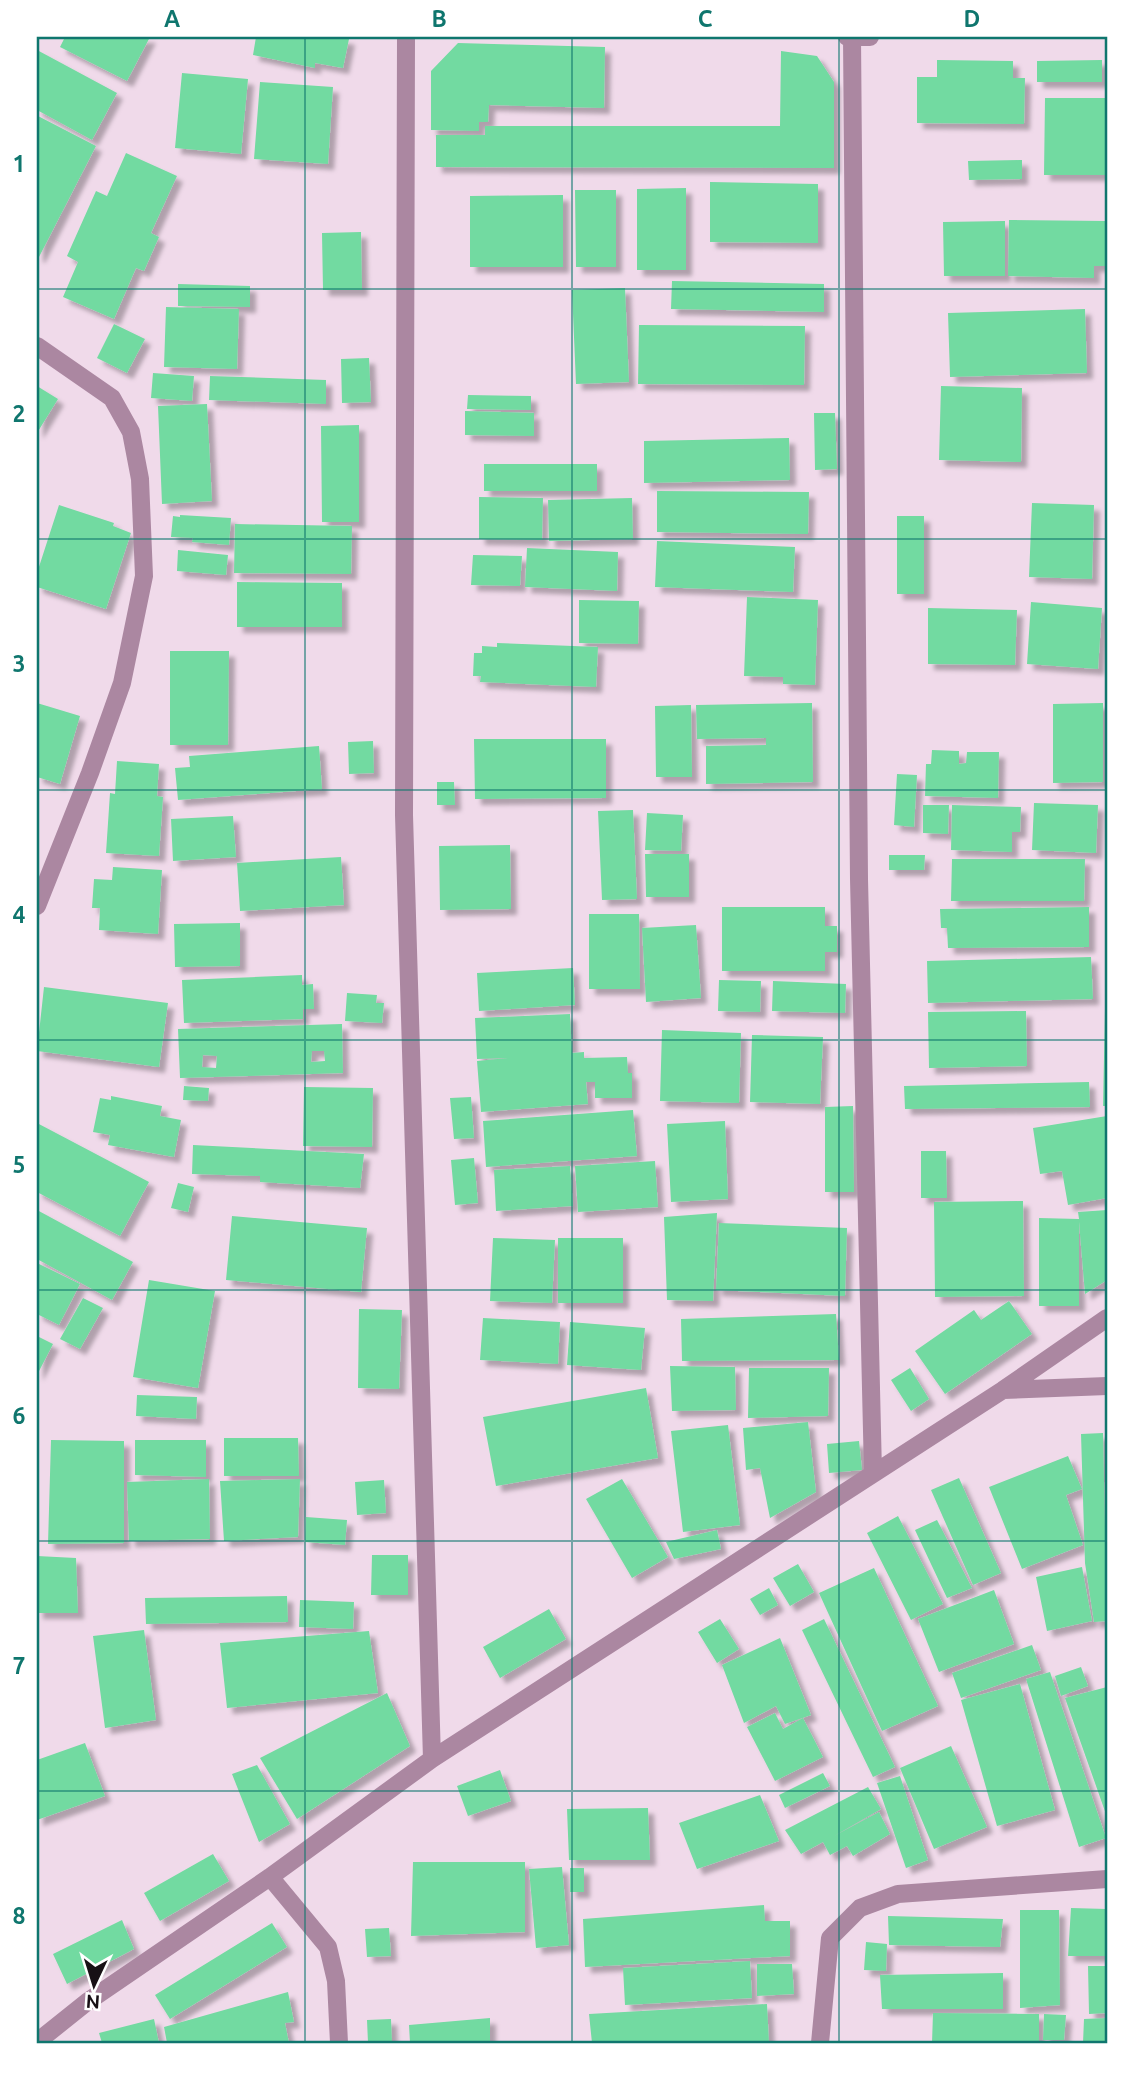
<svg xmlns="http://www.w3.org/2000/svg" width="1144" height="2080" viewBox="0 0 1144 2080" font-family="Ubuntu,sans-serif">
<defs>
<filter id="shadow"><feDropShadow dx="6" dy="6" stdDeviation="2" flood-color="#0004"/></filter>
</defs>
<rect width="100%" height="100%" fill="#f0daea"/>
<path fill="#72daa1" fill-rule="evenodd" filter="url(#shadow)" d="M65,37H150L127,81L60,47Z
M256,37H336L349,39L343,68L315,63V68L253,55Z
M458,43L605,47L604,108L489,105L488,122H479V131L431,130V71Z
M37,50L117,93L92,140L37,110Z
M781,51L817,56L834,82V168L436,167V135H485V126H780Z
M937,60L1013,61V78H1025L1024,124L917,123V77H937Z
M1102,60V82H1037V61Z
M182,73L248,79L241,154L175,148Z
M260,82L333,87L328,164L254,159Z
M1045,98H1106V175H1044Z
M38,116L96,146L39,257L37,256Z
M126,153L177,176L151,233L159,237L144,271L136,268L114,319L63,297L78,262L67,256L96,191L107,196Z
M1022,160V179L969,180L968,161Z
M710,182L818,184V243L710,242Z
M686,188V270H637V189Z
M575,190H616V267H576Z
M563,195V267H470V196Z
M1009,220L1106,221V266H1094V278L1008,276Z
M1005,221V276H944L943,222Z
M361,232L362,290H323L322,233Z
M672,281L824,284V312L671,309Z
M178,284L250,286V307L178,306Z
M625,288L629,382L576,384L572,290Z
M166,307L239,309L237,369L164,367Z
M1085,309L1087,373L950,377L948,313Z
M114,324L145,339L127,373L97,358Z
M639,325L805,326L804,385L638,384Z
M369,358L371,402L342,403L341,359Z
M153,373L194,376L192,401L151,398Z
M210,376L326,380V404L209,400Z
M37,386L58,399L37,433Z
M941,386L1022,388L1021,462L939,460Z
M468,395L531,396V410L467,409Z
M207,404L212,501L162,504L158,406Z
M465,411L534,413V436L465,435Z
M814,413H835L837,469L815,470Z
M359,425V522H322L321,426Z
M789,438L790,480L644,483V441Z
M484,464H597V491H484Z
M657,491L809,492L808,534L657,532Z
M479,497L543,498L542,540L479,539Z
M632,498L633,539L549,541L548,500Z
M1032,503L1094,505L1092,579L1029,577Z
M59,505L114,523L113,526L131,533L106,609L37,587V573Z
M180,515L231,518L229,545L192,542L193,538L171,537L173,516L180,517Z
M897,516H924V594H897Z
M235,524L352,526L351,574L234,573Z
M657,541L795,547L793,592L655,587Z
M527,548L618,552L617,591L525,587Z
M178,550L228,555L226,575L177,571Z
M473,555L522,556L520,586L471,585Z
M237,582L342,583V627H237Z
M747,597L818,600L815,685L783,684V677L744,676Z
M579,600L639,601L638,644L579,643Z
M1031,602L1102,608L1098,669L1027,664Z
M928,608L1017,610L1015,665L928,664Z
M497,643L598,647L596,687L480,682L481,676H473L474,653H482V646L497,647Z
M170,651H229L228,745H170Z
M37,703L80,716L60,784L37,777Z
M812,703L813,782L706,784V746L766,745V738L697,739L696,705Z
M1103,703V782L1053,783V704Z
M691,705L692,777H656L655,706Z
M474,739H606V798L475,799Z
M373,741L374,773L349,774L348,742Z
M319,746L322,789L178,800L175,768L190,767L189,756Z
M932,750L959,751V764L966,763L967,752H999L998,798L925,796L926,764H931Z
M117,761L159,764L157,796L163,797L159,856L106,853L110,793L115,794Z
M897,774L917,775L914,827L894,825Z
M437,782H454L455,805H437Z
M1034,803L1098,805L1096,853L1032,850Z
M923,805H949L948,834L923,833Z
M952,805L1021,807L1020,832H1012V852L951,850Z
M633,810L637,899L602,900L598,811Z
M647,813L683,815L681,851L645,850Z
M233,816L236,857L173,861L171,819Z
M510,845L511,909L440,910L439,846Z
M645,854H689V897H646Z
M889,855H925L924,870H889Z
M341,857L344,905L240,911L237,863Z
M952,859H1085L1084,901H951Z
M113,867L162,870L158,934L99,930L100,908H92L94,879L112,880Z
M722,907H825V926H837V952H825V971H722Z
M1089,907V947L948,948L947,928H941L940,909Z
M589,914H639L640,989H589Z
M240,923V966L175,967L174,924Z
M696,925L701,998L646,1002L642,928Z
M1091,957L1093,999L928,1003L927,961Z
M573,968L575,1005L479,1011L477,973Z
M302,975V985L313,984L314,1009H303V1019L184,1023L182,980Z
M719,980L761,981L760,1012L718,1011Z
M773,981L846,984L845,1013L772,1011Z
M44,987L168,1003L159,1067L37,1051Z
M347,993L377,995L376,1003H384L382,1023L345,1021Z
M1105,1009H1107V1106H1103Z
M1026,1011L1027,1066L929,1068L928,1012Z
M570,1014L572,1053L584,1052V1058L627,1057L628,1073H632V1098H595V1082H586L588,1104L481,1112L477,1061L508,1058L477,1059L475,1018Z
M342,1024L343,1073L180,1078L178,1029ZM312,1051H324L325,1061L311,1062ZM203,1055L217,1056L216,1068L202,1067Z
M662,1030L741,1033L739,1103L660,1101Z
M752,1035L823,1037L820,1104L750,1102Z
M1089,1082L1090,1107L905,1109L904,1086Z
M184,1086L209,1088L208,1101L183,1100Z
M304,1087L373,1088L372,1147L303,1146Z
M111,1096L162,1106L160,1116L181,1120L174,1157L108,1145L110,1135L93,1132L100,1098L111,1100Z
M471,1097L474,1138L454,1139L450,1098Z
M853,1106L854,1192H825V1107Z
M633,1110L637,1156L486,1167L483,1121Z
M1107,1116V1198L1068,1205L1062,1171L1040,1174L1033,1128Z
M725,1121L728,1199L671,1202L667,1124Z
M37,1123L149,1182L120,1236L37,1192Z
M193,1145L364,1154L360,1188L260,1182V1176L192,1174Z
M921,1151H946L947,1198H921Z
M474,1158L478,1203L455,1205L451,1160Z
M655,1161L658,1207L578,1212L575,1166Z
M570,1166L573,1206L496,1211L494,1170Z
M178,1183L194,1187L188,1212L171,1208Z
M1023,1201L1024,1296L935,1297L934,1202Z
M37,1210L133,1262L112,1300L37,1259Z
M1107,1210V1280L1085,1294L1079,1222V1306H1039V1218L1079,1219L1078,1212Z
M717,1213L713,1301L667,1300L664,1217Z
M232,1216L367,1228L361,1292L226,1280Z
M719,1223L847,1228L845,1296L716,1290Z
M493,1238L555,1240L552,1303L490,1301Z
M558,1238H623V1303H558Z
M37,1263L80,1284L59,1325L37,1314Z
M149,1280L215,1291L198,1388L133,1377Z
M83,1298L103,1308L80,1349L60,1339Z
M1009,1301L1032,1334L945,1394L915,1351L974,1310L981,1320Z
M359,1309L402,1310L399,1389L358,1388Z
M836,1314L839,1360L682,1361L681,1319Z
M483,1318L560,1322L558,1364L480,1360Z
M570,1322L645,1328L641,1370L567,1365Z
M37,1336L53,1344L37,1375Z
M670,1366L735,1367L736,1410L672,1411Z
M749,1368H829L828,1416L748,1418Z
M910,1368L929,1399L911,1411L891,1380Z
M646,1388L658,1458L496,1486L483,1417Z
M137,1395L197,1397L196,1419L136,1416Z
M808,1422L816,1492L770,1518L760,1468L746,1470L743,1428Z
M728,1425L740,1525L683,1532L671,1431Z
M1103,1433L1107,1621L1094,1622L1085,1563L1081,1434Z
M224,1438H298L299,1476H224Z
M51,1440L124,1441V1543L48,1544Z
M135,1440H206V1477L135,1475Z
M859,1441L862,1470L829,1473L827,1444Z
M1068,1456L1082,1489L1066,1495L1083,1545L1022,1569L989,1487Z
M959,1478L1001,1573L973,1585L931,1490Z
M209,1479L210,1539L129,1541L127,1482Z
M300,1479L298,1537L224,1541L220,1481Z
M622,1479L668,1557L632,1578L586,1499Z
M384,1480L386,1513L357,1515L355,1482Z
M898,1516L943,1604L911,1620L867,1533Z
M306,1517L347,1520L345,1545L305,1542Z
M937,1520L972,1588L947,1598L915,1530Z
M717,1530L721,1549L674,1559L666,1542Z
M372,1555H408V1595H371Z
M37,1556L76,1558L78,1613H37Z
M798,1564L814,1592L790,1606L773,1578Z
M1082,1567L1092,1621L1047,1631L1036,1577Z
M874,1568L938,1706L882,1731L819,1593Z
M769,1588L778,1605L760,1615L750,1599Z
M994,1590L1014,1644L939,1672L918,1619Z
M287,1596L288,1622L146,1624L145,1598Z
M300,1600L354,1602L353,1629L299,1627Z
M549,1609L566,1639L500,1678L483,1647Z
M720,1619L739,1649L717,1663L698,1632Z
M824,1619L895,1767L873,1777L802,1630Z
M144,1630L156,1720L105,1728L93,1636Z
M369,1631L378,1693L227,1708L220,1643Z
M780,1638L811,1715L785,1724L776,1706L744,1723L722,1665Z
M1032,1645L1041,1670L961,1698L952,1673Z
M1081,1667L1088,1686L1061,1696L1055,1676Z
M1050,1672L1106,1838L1079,1847L1026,1679Z
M1020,1684L1055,1810L997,1826L961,1700Z
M1107,1687V1817L1065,1698Z
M387,1693L410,1746L297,1819L260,1758Z
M775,1713L783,1729L803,1718L823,1757L775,1781L747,1727Z
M85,1743L105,1796L37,1820V1760Z
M951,1746L987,1827L934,1849L900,1768Z
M257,1765L290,1824L259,1842L232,1774Z
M500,1770L511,1801L468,1816L457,1786Z
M823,1773L830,1786L785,1808L779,1795Z
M900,1776L928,1860L906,1868L877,1783Z
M868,1787L881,1809L834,1836L879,1812L890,1834L853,1856L847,1846L830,1855L823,1842L801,1854L785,1830Z
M760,1795L779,1841L697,1869L679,1823Z
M648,1808L650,1860H569L567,1809Z
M213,1854L229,1881L160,1921L144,1893Z
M413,1862H525V1932L411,1936Z
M562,1867L569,1945L536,1948L529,1869Z
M570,1868H584V1892H570Z
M764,1905L765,1921H790V1956L585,1967L583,1919Z
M1071,1908L1107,1909V1956H1068Z
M1020,1910H1059L1060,2005L1020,2008Z
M888,1916L1003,1919L1000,1947L889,1945Z
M122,1920L134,1949L67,1984L53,1954Z
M272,1923L287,1947L170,2019L155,1995Z
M389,1928L391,1956L367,1957L365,1929Z
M866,1942L887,1944L886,1971L864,1970Z
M750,1961L752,1998L625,2005L623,1968Z
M757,1964H792L794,1994L757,1996Z
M1088,1966H1107V2013L1089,2014Z
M1003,1973V2009H882L880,1975Z
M288,1992L294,2022L285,2023L289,2043H167L164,2027Z
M767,2004L769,2043H592L589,2014Z
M933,2013L1039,2014V2043H932Z
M1044,2014L1066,2015L1064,2040H1043Z
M490,2018V2043H410L409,2025Z
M1107,2018V2043H1083L1084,2019Z
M154,2019L159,2043H102L99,2033Z
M391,2019L392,2043H368L367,2020Z"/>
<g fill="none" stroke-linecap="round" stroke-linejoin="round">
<path stroke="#ab87a1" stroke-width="18" d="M406,37L404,815L432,1759
M847,37H870
M852,37L859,879L873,1473
M37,346L112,398L131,432L140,479L144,576L122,683L90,773L37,906
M1003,1390L1107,1386
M270,1877L328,1947L336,1981L339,2043
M37,2042L87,2002L270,1877L432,1759L1003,1390L1107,1318
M820,2043L830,1938L860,1908L898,1894L1107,1879"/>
</g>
<path fill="none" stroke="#0f766e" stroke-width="2" stroke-opacity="0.55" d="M305,37V2043M572,37V2043M839,37V2043M37,289H1107M37,539H1107M37,790H1107M37,1040H1107M37,1290H1107M37,1541H1107M37,1791H1107"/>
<rect width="1144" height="2080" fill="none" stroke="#ffffff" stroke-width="77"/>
<g transform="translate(94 1985) rotate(184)" stroke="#ffffff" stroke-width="5" paint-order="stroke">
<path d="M0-5L12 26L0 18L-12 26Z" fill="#171015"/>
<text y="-10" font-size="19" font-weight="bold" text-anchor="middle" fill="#171015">N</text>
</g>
<rect x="38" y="38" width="1068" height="2004" fill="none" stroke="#0f766e" stroke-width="2.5"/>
<g font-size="23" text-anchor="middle" font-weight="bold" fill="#0f766e">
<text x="172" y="27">A</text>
<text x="439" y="27">B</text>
<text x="705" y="27">C</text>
<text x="972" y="27">D</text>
<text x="19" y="172">1</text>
<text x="19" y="422">2</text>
<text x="19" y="672">3</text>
<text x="19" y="923">4</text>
<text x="19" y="1173">5</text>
<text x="19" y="1424">6</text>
<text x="19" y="1674">7</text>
<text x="19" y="1924">8</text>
</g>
</svg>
